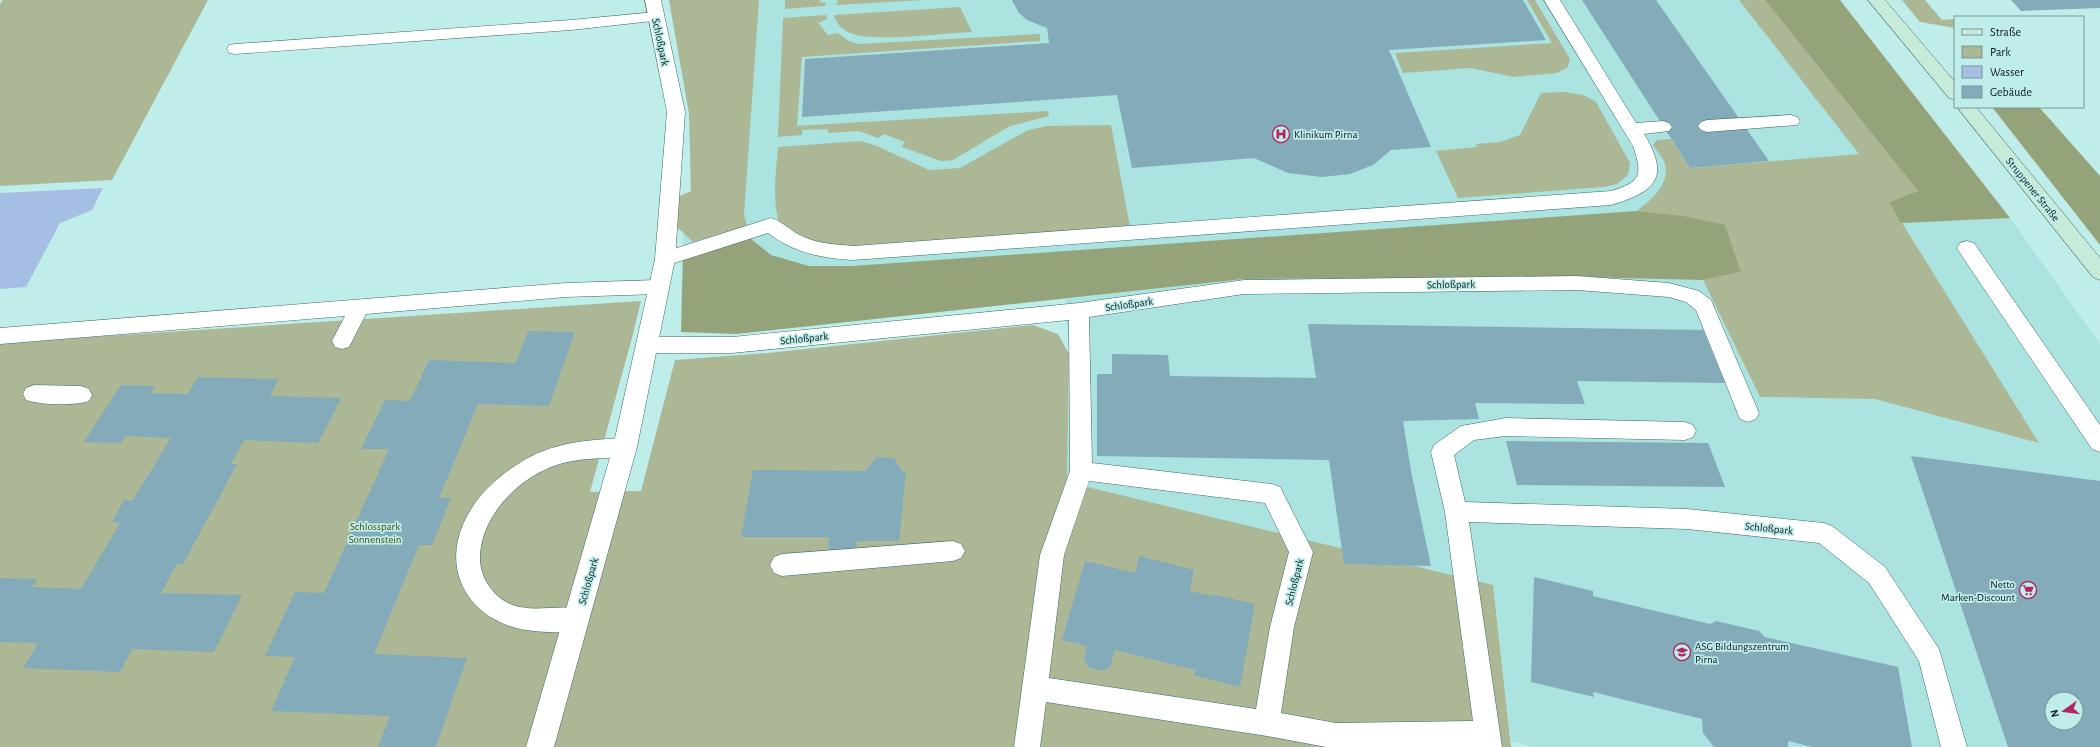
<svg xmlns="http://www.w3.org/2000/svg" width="2100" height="747" viewBox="0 0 2100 747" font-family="'Alegreya Sans',sans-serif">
<rect width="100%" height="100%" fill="#bfedea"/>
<path fill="#aae3df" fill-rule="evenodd" d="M669,0H1765L1942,221L2010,218L2100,344V747H1534L1511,741L1493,585L1067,482L1069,354L1065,299L1244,279L1576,277L1703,280L1760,397L1875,399L2038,443L1901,224L681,309L683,231L677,227L678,197L691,191L689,113ZM2052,699H2076V723H2052Z"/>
<path fill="#acb796" d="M3,0H208L112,180L0,186V4Z
M669,0H759L744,214L747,226L693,242L677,227L678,197L691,191L689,113Z
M785,0H820L819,2L826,3L825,6L785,9Z
M838,0H924L836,5Z
M1527,0H1535L1570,59L1568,67L1557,73L1514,77L1471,68L1403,73L1395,53L1552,43Z
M1739,0H1765L1918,191L1889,202L2039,443L1875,399L1760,397L1703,280L1741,272L1725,226L1684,216L1637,211C1651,200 1670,185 1665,164C1663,158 1657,151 1653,145L1657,140L1671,139L1690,168L1859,154Z
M1902,0H1925L1942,20L1955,19V28L1920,22Z
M960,7L972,32C944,33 873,43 850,33C842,29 836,24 834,15Z
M826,15L827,19L818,23L828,35L838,33L849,41L859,44L1040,34V41L802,57L797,126L1048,111L1049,116L1010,126L953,160L941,161L902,147L905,142L884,134L878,138L859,131L828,133V129L802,130V135L778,137L783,18Z
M1564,92L1584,95L1596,102L1630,163L1628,175L1617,184L1604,187L1458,198L1436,151L1477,147L1476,144L1500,142L1520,135L1541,93Z
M1111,125L1130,227L842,248L808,242L779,223C772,198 776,172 778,147L860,141L877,146L929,170L960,168L1028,130L1047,126Z
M641,301L633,334L590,492L641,491L675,360L768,353L1033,325L1058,334L1069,354L1067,482L1493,585L1511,747H0V343Z"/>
<path fill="#95a37a" d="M1765,0H1840L2010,218L1901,223L1889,202L1918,191Z
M1992,107H2039L2100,176V245Z
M1637,211L1684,216L1725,225L1741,272L1703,280L1576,277L1244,279L736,334L681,332L683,256L746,235L771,255L809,266H852Z"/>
<path fill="#a6bee3" d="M103,188L92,210L60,223L26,287L0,289V193Z"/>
<path fill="#84abba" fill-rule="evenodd" d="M1012,0H1523L1546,40L1389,50L1431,147L1391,150L1373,165L1350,174L1322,177L1288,173L1254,158L1132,168L1117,95L802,117L805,59L1049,43L1047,28L1027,20L1019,13Z
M1582,0H1656L1769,161L1690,168Z
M2011,0H2100V8L2021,11Z
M1308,324L1703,330L1725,383L1577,381L1585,404L1475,403L1479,419L1403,421L1411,471L1431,566L1344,564L1329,460L1097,456V374H1112V354L1168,355L1170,376L1316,378Z
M528,331L575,332L549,406L478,404L439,498H451L432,545H419L374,654L467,658L436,747H378L390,716L271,711L295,657L265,656L295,592L324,593L389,449H361L385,400L410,401L429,360L516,363Z
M198,377L279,379L270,396L341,398L318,443L244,440L231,464H237L183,564H177L161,593L242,595L214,652L132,649L120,672L23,668L38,643L0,642V578L37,579L32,587L81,589L120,523L112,522L124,500H133L171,438L125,436L121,443L84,442L121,385L155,386L151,393L188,394Z
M1506,441L1708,443L1725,487L1517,485Z
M1911,456L2100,481V747H2008ZM2052,699H2076V723H2052Z
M877,457L894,458L902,471H906L899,541H857L856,548L850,554H833L828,548L829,537H741L753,470L865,471Z
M1139,556L1194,570L1190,591L1211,596L1212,594L1255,604L1240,687L1194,675L1195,670L1115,650L1110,667L1102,671L1088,667L1084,659L1087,646L1062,640L1085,561L1135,573Z
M1534,577L1593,591V596L1710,624L1716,621L1759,631L1765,637L1898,667L1912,747H1812L1788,741V747H1714L1703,733L1702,719L1593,692L1594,697L1531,682Z"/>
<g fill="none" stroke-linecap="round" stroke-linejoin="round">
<g stroke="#3d6765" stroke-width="1">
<path id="lane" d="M1544,0H1560L1636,123L1663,121L1669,123L1672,127L1669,131L1644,134C1671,178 1655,192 1611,205L853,260C821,258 794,253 768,233L665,266L658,264L655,259L658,254L771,218C781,221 789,229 798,234C815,244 834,244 853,246L1611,191C1641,182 1643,175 1633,146Z
M656,12L662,14L664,17L662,20L571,30L235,54L229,53L227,49L229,45L235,44L571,20Z
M1791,115L1797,117L1800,121L1797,125L1707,132L1701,130L1698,126L1701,122L1707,120Z
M1967,241L1974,243L2100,425V452L2092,449L1960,253L1957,248L1960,243Z
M1577,276L1669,283L1699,291L1711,300L1759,413L1756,419L1748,422L1740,419L1696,310L1686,302L1669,297L1577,290L1244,294L1089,317L1092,463L1272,484L1280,487L1313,552L1294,627L1281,713L1336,723L1473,721L1445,512L1431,452L1434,445L1461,426L1506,418L1685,422L1693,425L1696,431L1693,437L1685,440L1506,436L1474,440L1454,455L1465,502L1687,509L1824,523L1832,526L1885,567L1939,649L1967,747H1941L1919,661L1869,583L1819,543L1687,529L1469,522L1502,747H1326L1267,736L1046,702L1040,747H1014L1040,555L1070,471L1069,320L732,353H648L641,351L638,345L641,339L648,337H732L1079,303L1244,280ZM1089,481L1265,503L1289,552L1270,627L1256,709L1049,678L1064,555Z
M658,280L665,282L668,287L665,292L658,294L566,297L366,314L349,347L342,349L335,347L332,341L345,316L0,344V328L566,283Z
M34,385L81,386L89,389L92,395L89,401C74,406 41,405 26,400L23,394L26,388Z
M625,438L633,440L636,447L633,454C614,460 592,457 573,461C528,468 482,510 480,556C479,575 491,594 508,603C533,615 561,602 586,611L589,619L586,627C570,633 551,633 535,631C487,628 447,591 458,540C465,508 491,481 518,464C551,442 587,440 625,438Z
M953,541L961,544L965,551L961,558L953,561L782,576L774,573L770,565L774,557L782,554Z"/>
</g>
<g stroke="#3d6765" stroke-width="1">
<path id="street" d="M645,0H661L685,112L675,259L637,447L554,747H526L613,447L655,259L667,112Z"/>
</g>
<g stroke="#3d6765" stroke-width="1">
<path id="secondary" d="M1868,0H1885L1955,82V100L1949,98Z
M1957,107H1976L2100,258V280L2093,277Z"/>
</g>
<use href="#lane" fill="#fff" fill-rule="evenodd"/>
<use href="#street" fill="#fff" fill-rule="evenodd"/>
<use href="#secondary" fill="#c8ebd9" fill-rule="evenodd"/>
</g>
<defs>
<g id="hospital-ring" transform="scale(0.9)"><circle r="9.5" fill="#bfedea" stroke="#b22661" stroke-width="1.5"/><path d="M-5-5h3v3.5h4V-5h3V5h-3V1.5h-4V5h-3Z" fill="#b22661"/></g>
<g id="supermarket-ring" transform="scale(0.9)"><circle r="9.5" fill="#bfedea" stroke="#b22661" stroke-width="1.5"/><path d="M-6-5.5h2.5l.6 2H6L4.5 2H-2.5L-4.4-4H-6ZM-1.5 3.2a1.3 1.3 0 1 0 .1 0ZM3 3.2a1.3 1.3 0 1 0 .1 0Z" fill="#b22661"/></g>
<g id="university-ring" transform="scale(0.9)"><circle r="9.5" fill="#bfedea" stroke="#b22661" stroke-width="1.5"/><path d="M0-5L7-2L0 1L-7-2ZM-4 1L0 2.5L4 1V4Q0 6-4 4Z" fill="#b22661"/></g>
</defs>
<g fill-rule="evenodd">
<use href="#hospital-ring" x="1281" y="134"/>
<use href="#supermarket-ring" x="2028" y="590"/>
<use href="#university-ring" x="1682" y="652"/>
</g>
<g text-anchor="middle" stroke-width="3.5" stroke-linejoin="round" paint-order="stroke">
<g font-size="11" fill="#0a1c1b" stroke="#bfedea">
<text transform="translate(661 42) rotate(78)" y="4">Schloßpark</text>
<text transform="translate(2033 189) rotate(51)" y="4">Struppener Straße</text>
<text transform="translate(1451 284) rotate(-1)" y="4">Schloßpark</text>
<text transform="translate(1129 304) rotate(-8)" y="4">Schloßpark</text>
<text transform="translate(804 338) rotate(-6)" y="4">Schloßpark</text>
<text transform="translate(1769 528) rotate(6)" y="4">Schloßpark</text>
<text transform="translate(588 581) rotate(-74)" y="4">Schloßpark</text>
<text transform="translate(1294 582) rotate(-76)" y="4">Schloßpark</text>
</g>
<g font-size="11" fill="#0a1c1b" stroke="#bfedea" text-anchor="start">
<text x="1294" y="138">Klinikum Pirna</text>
<text x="2015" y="588" text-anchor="end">Netto<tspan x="2015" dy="13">Marken-Discount</tspan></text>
<text x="1695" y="650">ASG Bildungszentrum<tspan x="1695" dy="13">Pirna</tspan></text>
</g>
<g font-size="11" fill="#40500f" stroke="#bfedea">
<text x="375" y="530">Schlosspark<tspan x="375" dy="13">Sonnenstein</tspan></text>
</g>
</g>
<rect x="1954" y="16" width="130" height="92" fill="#bfedea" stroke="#779997"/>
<rect x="1962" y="29" width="20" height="6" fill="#c8ebd9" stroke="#779997"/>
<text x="1990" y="36" font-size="12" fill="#0a1c1b">Straße</text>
<rect x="1962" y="46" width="20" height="12" fill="#acb796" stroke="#779997"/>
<text x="1990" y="56" font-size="12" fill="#0a1c1b">Park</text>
<rect x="1962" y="66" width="20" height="12" fill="#a6bee3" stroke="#779997"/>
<text x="1990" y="76" font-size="12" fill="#0a1c1b">Wasser</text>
<rect x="1962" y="86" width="20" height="12" fill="#84abba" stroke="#779997"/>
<text x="1990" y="96" font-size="12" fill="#0a1c1b">Gebäude</text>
<g transform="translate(2064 711) rotate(256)"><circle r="19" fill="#bfedea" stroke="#779997"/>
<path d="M0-3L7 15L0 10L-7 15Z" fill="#b22661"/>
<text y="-6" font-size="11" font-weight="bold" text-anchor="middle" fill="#0a1c1b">N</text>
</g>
</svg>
